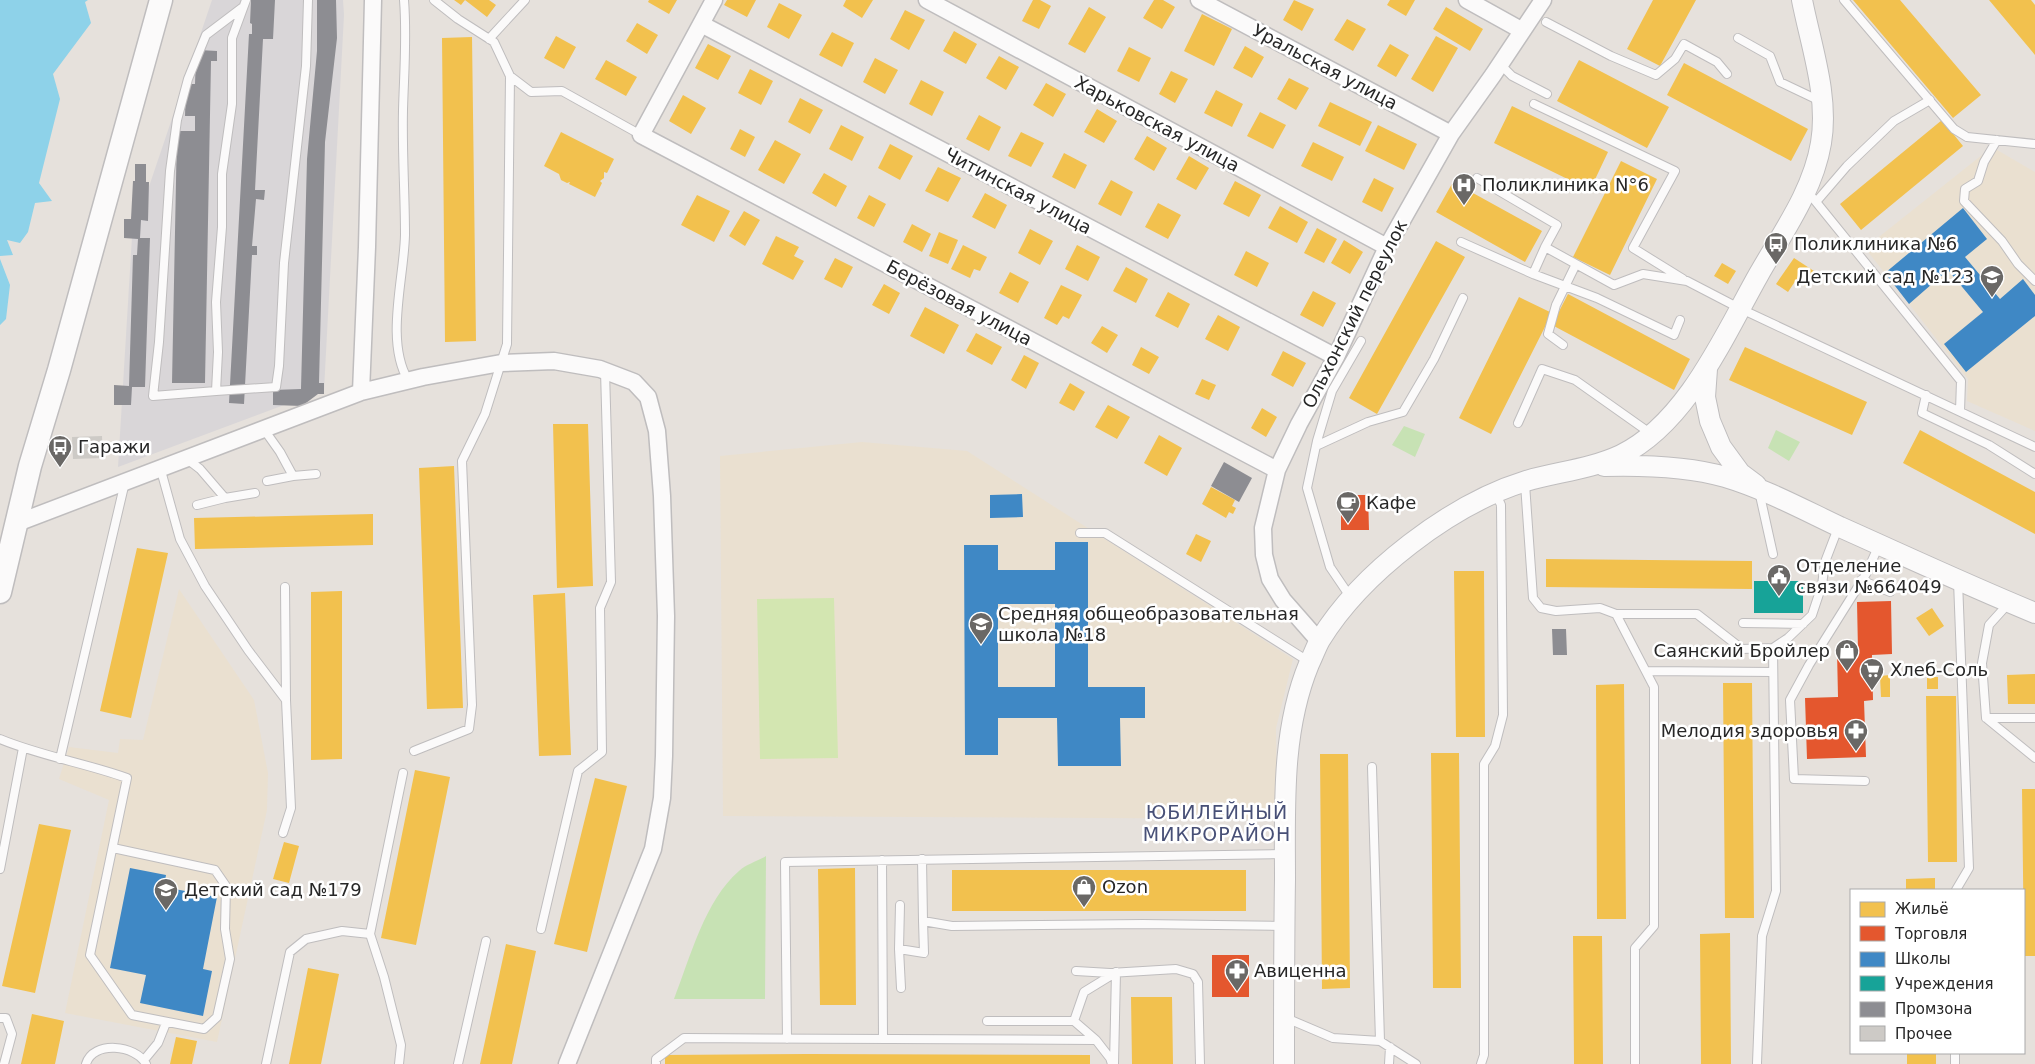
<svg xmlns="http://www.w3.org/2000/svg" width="2035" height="1064" viewBox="0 0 2035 1064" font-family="'DejaVu Sans',sans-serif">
<rect width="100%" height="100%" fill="#e6e1dc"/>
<path fill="#d9d6d8" d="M212,0H343L344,15L324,390L118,467L132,237Z"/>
<path fill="#eae0d0" d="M1992,147L2035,172V431L1967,401L1968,379L1865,248Z
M862,442L967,451L1293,659L1276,728L1277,819L723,816L720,456Z
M179,589L254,700L268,773L267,810L217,1042L65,1013L109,800L59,779L69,747L118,753L120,739L143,740Z"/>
<path fill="#c7e2b4" d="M1404,426L1425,434L1415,457L1392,445Z
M1776,430L1800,442L1789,461L1768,448Z
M766,856L765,999H674C690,958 705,900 739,871C746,864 758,861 766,856Z"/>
<path fill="#d3e6b1" d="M834,598L838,758L760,759L757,599Z"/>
<path fill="#8ed2e9" d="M0,0H88L85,2L91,23L53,74L60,99L39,183L52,201L35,203L28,232L20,243L7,240L13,255L0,256Z
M0,259L10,285L6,319L0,325Z"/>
<path fill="#f2c14e" d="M454,0H489L496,5L487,17L465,0L461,5Z
M649,0H677L669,14L648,2Z
M727,0H756L747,17L724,5Z
M846,0H873L862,18L843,6Z
M1033,0H1040L1051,6L1039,29L1022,21Z
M1154,0H1163L1175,7L1162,29L1143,18Z
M1294,0L1314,9L1302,31L1283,20Z
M1390,0H1415L1406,16L1387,5Z
M1653,0H1696L1660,66L1627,49Z
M1853,0H1900L1981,95L1953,118Z
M1989,0H2031L2035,5V55Z
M779,3L802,15L789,39L767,27Z
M1089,7L1106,17L1085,53L1068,44Z
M1446,7L1483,29L1470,51L1433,29Z
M905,10L925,20L909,50L890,39Z
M1202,14L1232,29L1214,66L1184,51Z
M1347,19L1366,29L1353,51L1334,40Z
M637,23L658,35L647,54L626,41Z
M954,31L977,44L966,64L943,51Z
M832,32L854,43L842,67L819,55Z
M556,36L576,47L564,69L544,58Z
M1436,36L1458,48L1433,92L1411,79Z
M472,37L476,341L445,342L442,38Z
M708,44L731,56L718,80L695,68Z
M1390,44L1409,55L1396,77L1377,66Z
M1245,46L1264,57L1252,78L1233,68Z
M1129,47L1151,58L1139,82L1117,71Z
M999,56L1019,67L1006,90L986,78Z
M875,58L898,70L885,94L863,82Z
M606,60L637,77L626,96L595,79Z
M1579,60L1669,107L1647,148L1557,101Z
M1684,63L1808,129L1791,161L1667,95Z
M750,69L773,81L761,105L738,93Z
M1171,71L1188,79L1175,103L1159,94Z
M1289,78L1309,88L1296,110L1277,99Z
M921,80L944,92L932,116L909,104Z
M1046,83L1066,94L1053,117L1033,105Z
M1216,90L1243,104L1232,127L1204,113Z
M683,95L706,108L691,134L669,121Z
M800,98L823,110L810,134L788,122Z
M1330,102L1372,122L1360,146L1318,126Z
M1512,106L1608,152L1590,190L1494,143Z
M1097,109L1117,121L1104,143L1084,132Z
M1260,112L1286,125L1273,149L1247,136Z
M979,115L1001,127L989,151L966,139Z
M1942,120L1963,146L1861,230L1840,204Z
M841,125L864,137L852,161L829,149Z
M1378,125L1417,144L1404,170L1365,151Z
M740,129L755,137L745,157L730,149Z
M561,132L614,159L607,173L604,172V178L600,181L602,183L595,197L569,184L570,182L567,183L561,180L559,174L544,166Z
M1021,132L1044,143L1031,167L1008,156Z
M1147,136L1167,148L1154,171L1134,159Z
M775,140L801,154L784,184L758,170Z
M1313,142L1344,157L1332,181L1301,166Z
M890,144L913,156L900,180L878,168Z
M1064,153L1087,165L1075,189L1052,177Z
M1189,156L1209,168L1196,190L1176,179Z
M1621,161L1657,179L1610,275L1573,257Z
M938,167L961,178L948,202L925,191Z
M824,173L847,186L836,207L812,193Z
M1374,178L1394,188L1382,212L1362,202Z
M1111,180L1133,192L1121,216L1098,204Z
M1235,181L1261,195L1249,217L1223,204Z
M1453,182L1542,231L1525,262L1436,212Z
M985,193L1007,205L995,229L972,217Z
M697,195L730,211L714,242L681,225Z
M869,195L886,204L874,227L857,218Z
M1158,203L1181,215L1168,239L1145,227Z
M1280,206L1308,222L1297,243L1268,228Z
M744,211L760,220L745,246L729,236Z
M912,224L931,234L922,252L903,242Z
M1317,228L1337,239L1324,263L1304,253Z
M1030,229L1053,241L1040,265L1018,253Z
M939,232L958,240L948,264L929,256Z
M776,236L799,247L794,256L804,261L793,280L762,264Z
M1344,240L1363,252L1350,274L1331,263Z
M1436,241L1465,257L1377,414L1349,398Z
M963,245L987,257L980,271L974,269L970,278L951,269Z
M1077,245L1100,257L1088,281L1065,269Z
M1246,251L1269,263L1257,287L1234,275Z
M835,258L853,267L842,288L824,279Z
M1794,258L1817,273L1807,287L1796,280L1788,292L1776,284Z
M1722,263L1736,271L1728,284L1714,276Z
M1126,267L1148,279L1136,303L1113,291Z
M1010,272L1029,282L1018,303L999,293Z
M884,284L900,293L889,314L872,305Z
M1061,285L1082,295L1069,319L1063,316L1057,325L1044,318Z
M1313,291L1336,303L1323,327L1300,315Z
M1168,292L1190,304L1178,328L1155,316Z
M1568,294L1690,359L1674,390L1552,325Z
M1519,297L1552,313L1491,434L1459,418Z
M925,307L959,325L944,354L910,336Z
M1218,315L1240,327L1228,351L1205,339Z
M1102,326L1118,335L1107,353L1091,343Z
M976,333L1002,347L992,365L966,351Z
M1141,347L1159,357L1149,374L1132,365Z
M1745,347L1867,402L1852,435L1729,380Z
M1283,351L1306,363L1293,387L1271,375Z
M1024,355L1039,363L1026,389L1011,380Z
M1202,379L1216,385L1209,400L1195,394Z
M1070,383L1085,392L1074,411L1059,403Z
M1108,405L1130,417L1117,439L1095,427Z
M1262,408L1277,417L1266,437L1251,428Z
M553,424H588L593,586L557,588Z
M1920,430L2035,492V534L1903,463Z
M1159,435L1182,448L1167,476L1144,463Z
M454,466L463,708L427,709L419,468Z
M1211,487L1235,500L1232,506L1236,508L1233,514L1229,512L1226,518L1202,504Z
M373,514V545L195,549L194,518Z
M1196,534L1211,541L1201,562L1186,554Z
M137,548L168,553L131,718L100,711Z
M1546,559L1752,561V589L1546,587Z
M1454,571H1484L1485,737H1456Z
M342,591V759L311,760V592Z
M565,593L571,755L539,756L533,595Z
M1932,608L1944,626L1929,636L1916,618Z
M2035,674V704H2008L2007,675Z
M1890,675V697H1881L1880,676Z
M1927,677H1938V689H1927Z
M1723,683H1752L1754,918H1725Z
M1624,684L1626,919H1597L1596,685Z
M1926,696H1956L1957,862H1928Z
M1431,753H1459L1461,988H1433Z
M1320,754H1348L1350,988L1322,989Z
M415,770L450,777L416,945L381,938Z
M595,778L627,786L587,952L554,944Z
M2022,789H2035V956H2024Z
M39,824L71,830L35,993L2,986Z
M284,842L299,846L289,883L273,879Z
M855,868L856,1005H820L818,869Z
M952,870H1246V911H952Z
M1935,878V890H1906V879Z
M1730,933L1731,1064H1701L1700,934Z
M1573,936H1602L1603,1064H1574Z
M506,944L536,951L512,1064H480Z
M308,968L339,974L321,1064H289Z
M1131,997H1172L1173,1064H1132Z
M32,1014L64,1021L55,1064H21Z
M176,1037L197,1041L192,1064H170Z
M1907,1053H1936V1064H1907Z
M808,1054L1090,1055V1064H665V1055Z"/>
<path fill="#e4572e" d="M1341,495H1368L1369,530H1341Z
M1891,601L1892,654L1872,655L1873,700L1864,701L1866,757L1807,759L1805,698L1838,697L1837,651H1858L1857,602Z
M1212,955H1249V997H1212Z"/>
<path fill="#3f88c5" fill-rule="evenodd" d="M1963,208L1987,239L1965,257L2000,299L2023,279L2035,295V316L1966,372L1944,344L1983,312L1948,270L1909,304L1885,273Z
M1022,494L1023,517L990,518V495Z
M1055,542H1088V687H1145V718H1120L1121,766H1058L1057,718H998V755H965L964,545H998V570H1055ZM998,604H1055V687H998Z
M130,868L166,875L164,887L217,897L203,969L212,971L203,1016L140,1003L146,975L110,968Z"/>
<path fill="#17a398" d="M1754,581H1803V613H1754Z"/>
<path fill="#8d8d92" d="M251,0H275L273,39H263L255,190H265L264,200L256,199L252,246H257V255H252L244,404L229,403L249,34H252V24L250,23Z
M317,0H336L337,38L325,142L319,383H324V394H318L302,406L273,405V390L301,389L307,159L317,51Z
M199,50L217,51V61H211L205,383H172L177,131H195V116H185L186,84H195L196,55Z
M135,164H146V182H149L148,221L141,220L140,238H150L145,387H132L131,405H114V385L129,386L133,255H137L138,239L124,238V219H131L133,181H135Z
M1224,462L1252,478L1239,502L1211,486Z
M1552,629H1566L1567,655H1553Z"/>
<path fill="#cdcac6" d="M102,436L103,458L73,459L72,437Z"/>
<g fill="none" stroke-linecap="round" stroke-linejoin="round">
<g stroke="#bfbdbe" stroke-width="10">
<path id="service" d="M246,0L232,38V104L222,174V227L216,302L218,352L216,391L276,387L279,366L284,263L306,66L308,0
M404,0C407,37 404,73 403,110C402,152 405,193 405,235C404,279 385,341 408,380
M434,0L458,19L494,42L510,76L531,92L562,91L641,135
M1844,0L1954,129L1967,137L2035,144
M1546,22L1611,56L1656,75L1675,59L1684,44L1717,62L1727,74
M1738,38L1770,56L1780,82L1820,101
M489,39L525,0
M1500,64L1512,76L1547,94
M1534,104L1675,171L1633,248L1683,279
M1997,140L1984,162L1978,181L1965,189L1964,201L2002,241L2018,264L2035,281
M1477,178L1557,225L1545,247L1614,285L1643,274L1687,281L1739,308L2035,447
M1808,192L1961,381L1960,411
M1816,202L1847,166L1894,121L1930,100
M1461,242L1533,274L1545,247
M1533,274L1597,298L1674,335L1680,320
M1563,345L1548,334L1556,305L1576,264
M216,391L153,396L159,342L170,171L177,120L188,79L206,35L243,7
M1926,395L1922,413L1989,445L2035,474
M1518,423L1542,369L1575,380L1650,433
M263,428L280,452L293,476L267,481
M1316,446L1368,422L1403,412L1434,359L1463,298
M187,459L200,469L225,498L197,505
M160,467L180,539L205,586L248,650L286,700L291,808L283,833
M293,476L316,474
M1525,484L1533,598L1541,608L1556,611L1600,608L1616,614L1654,687V926L1635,948V1064
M1759,491L1773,554
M225,498L255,493
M1080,533H1105L1308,661
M1861,580L1890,592
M285,587L286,700
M1351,598L1330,567L1307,488L1317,441L1332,391L1361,341
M2008,604L1989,625L1982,663L1986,718L2035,758
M1616,614H1697L1742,649L1773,648L1776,891L1762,936L1757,1063
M1743,623L1803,624
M1773,648L1788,638L1812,615L1822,585L1825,562L1838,528
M1646,671L1773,672
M1986,718H2035
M0,739C41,756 85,763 127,778L90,955L132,1015L204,1029L217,1017L230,959L225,929L226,886L215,870L113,848
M414,751L469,729L472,705L462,461L485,414L507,344L510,76
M60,759L125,482
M1372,767L1380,1041
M1865,781L1794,779L1790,700L1809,665L1866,574L1879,545
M922,859L923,921L952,926L1143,924L1284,926
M882,860L883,1039
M0,869L23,748
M1956,890L1969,868L1958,581
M900,905L899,949L924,953L923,921
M541,929L578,771L602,752L600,608L611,582L605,371
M899,949L901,988
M1076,971L1110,973L1176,969L1193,974L1198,982L1200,1064
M0,1018H6L12,1034L4,1064
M1286,1018L1333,1038L1380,1041L1416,1064
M987,1021H1074L1084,992L1115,973
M1074,1021L1096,1040
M787,1039L785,862L1285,854
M1955,1053V1064
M144,1060L158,1043L166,1023
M86,1064C93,1040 136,1045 146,1064
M266,1064L290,952L306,939L342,931L370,934
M399,1064L401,1045L384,977L370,934L403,773
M458,1064L486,941
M656,1064V1059L684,1038L1096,1040L1110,1058L1112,1064
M1114,1064L1116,972
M1389,1064L1390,1047
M1481,1064L1484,1055V764L1495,746L1503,715L1501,505L1496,494"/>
</g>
<g stroke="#bfbdbe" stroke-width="19">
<path id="minor" d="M714,0L641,135L1277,470
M927,0L1387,247
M1199,0L1451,134
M1467,0L1521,30
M701,24L1336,357
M361,392L367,247L373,0
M17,523L361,392L423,377L501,363L554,361L600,369L634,382L648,397L657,431L662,496L666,616L664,756L662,798L653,849L567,1064
M1319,641L1283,600L1270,579L1264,555L1263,528L1277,470L1299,424L1336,357L1387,247L1451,134L1493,75L1543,0"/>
</g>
<g stroke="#bfbdbe" stroke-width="22">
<path id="tertiary" d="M1707,369L1705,397L1710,421L1721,447L1740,473L1756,485
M1604,466C1643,465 1687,466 1725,477C1765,489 1802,509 1840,527C1905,556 1969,586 2035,613
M1284,1064C1284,1002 1284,941 1285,879C1285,807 1281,732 1309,664C1313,656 1316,647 1320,640C1361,573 1451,504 1526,481C1557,472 1591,469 1621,455C1687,423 1725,334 1759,274C1783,232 1813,191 1821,143C1829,96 1811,46 1802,0"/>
</g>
<g stroke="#bfbdbe" stroke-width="25">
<path id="secondary" d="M0,592L30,466L59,370L161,0"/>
</g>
<use href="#service" stroke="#fbfafa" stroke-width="8"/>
<use href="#minor" stroke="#fbfafa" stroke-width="16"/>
<use href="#tertiary" stroke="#fbfafa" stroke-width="20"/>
<use href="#secondary" stroke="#fbfafa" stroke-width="22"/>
</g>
<defs>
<g id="hospital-pin" transform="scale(1.25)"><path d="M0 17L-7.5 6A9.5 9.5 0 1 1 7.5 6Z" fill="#6a6866" stroke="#fff"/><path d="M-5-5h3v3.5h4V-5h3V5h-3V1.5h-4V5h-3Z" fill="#fff"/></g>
<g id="bus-pin" transform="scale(1.25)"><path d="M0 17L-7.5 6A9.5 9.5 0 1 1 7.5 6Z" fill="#6a6866" stroke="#fff"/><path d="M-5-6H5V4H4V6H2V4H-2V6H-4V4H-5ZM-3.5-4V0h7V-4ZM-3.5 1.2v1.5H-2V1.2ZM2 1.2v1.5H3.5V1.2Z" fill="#fff"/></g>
<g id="school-pin" transform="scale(1.25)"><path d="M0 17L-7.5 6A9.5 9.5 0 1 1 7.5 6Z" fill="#6a6866" stroke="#fff"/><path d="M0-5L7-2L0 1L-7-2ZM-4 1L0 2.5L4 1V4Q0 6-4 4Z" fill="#fff"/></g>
<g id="cafe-pin" transform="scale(1.25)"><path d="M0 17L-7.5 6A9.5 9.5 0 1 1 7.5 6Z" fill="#6a6866" stroke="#fff"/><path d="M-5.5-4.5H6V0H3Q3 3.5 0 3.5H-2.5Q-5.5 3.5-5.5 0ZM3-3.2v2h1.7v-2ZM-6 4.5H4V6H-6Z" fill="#fff"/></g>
<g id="civic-pin" transform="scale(1.25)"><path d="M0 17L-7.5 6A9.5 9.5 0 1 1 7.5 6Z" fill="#6a6866" stroke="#fff"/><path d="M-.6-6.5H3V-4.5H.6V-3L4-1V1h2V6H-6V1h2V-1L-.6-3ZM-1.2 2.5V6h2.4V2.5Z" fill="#fff"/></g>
<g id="shop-pin" transform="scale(1.25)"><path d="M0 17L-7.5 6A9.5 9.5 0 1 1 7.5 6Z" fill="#6a6866" stroke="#fff"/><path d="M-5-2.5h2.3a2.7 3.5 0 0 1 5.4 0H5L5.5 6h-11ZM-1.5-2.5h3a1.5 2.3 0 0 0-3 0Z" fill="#fff"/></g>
<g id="supermarket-pin" transform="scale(1.25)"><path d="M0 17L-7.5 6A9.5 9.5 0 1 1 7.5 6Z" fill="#6a6866" stroke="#fff"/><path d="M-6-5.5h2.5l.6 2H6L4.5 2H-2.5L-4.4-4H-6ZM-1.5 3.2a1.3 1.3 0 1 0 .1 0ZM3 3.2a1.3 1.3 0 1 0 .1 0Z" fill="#fff"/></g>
<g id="pharmacy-pin" transform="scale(1.25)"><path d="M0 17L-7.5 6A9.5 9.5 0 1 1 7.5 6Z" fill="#6a6866" stroke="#fff"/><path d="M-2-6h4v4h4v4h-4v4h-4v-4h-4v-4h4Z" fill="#fff"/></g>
</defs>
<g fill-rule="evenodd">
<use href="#hospital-pin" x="1464" y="185"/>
<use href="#bus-pin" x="1776" y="244"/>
<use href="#school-pin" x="1992" y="277"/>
<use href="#bus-pin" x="60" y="447"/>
<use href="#cafe-pin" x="1348" y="503"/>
<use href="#civic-pin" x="1779" y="576"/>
<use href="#school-pin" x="981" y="624"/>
<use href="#shop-pin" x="1847" y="651"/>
<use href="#supermarket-pin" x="1872" y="670"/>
<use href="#pharmacy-pin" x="1856" y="731"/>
<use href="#shop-pin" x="1084" y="887"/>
<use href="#school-pin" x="166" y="890"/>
<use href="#pharmacy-pin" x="1237" y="971"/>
</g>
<g text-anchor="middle" stroke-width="5" stroke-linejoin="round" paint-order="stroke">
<g font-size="18" fill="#272727" stroke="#fff">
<text transform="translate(1325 67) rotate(28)" y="6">Уральская улица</text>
<text transform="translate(1157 124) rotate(28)" y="6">Харьковская улица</text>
<text transform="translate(1018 191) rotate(28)" y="6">Читинская улица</text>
<text transform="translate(959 303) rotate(28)" y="6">Берёзовая улица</text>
<text transform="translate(1355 314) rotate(-63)" y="6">Ольхонский переулок</text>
</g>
<g font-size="18" fill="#272727" stroke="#fff" text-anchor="start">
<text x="1482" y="191">Поликлиника N°6</text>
<text x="1794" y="250">Поликлиника №6</text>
<text x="1974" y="283" text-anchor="end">Детский сад №123</text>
<text x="78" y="453">Гаражи</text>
<text x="1366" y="509">Кафе</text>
<text x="1796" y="572">Отделение<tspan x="1796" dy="21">связи №664049</tspan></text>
<text x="998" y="620">Средняя общеобразовательная<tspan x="998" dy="21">школа №18</tspan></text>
<text x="1830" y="657" text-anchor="end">Саянский Бройлер</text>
<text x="1890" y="676">Хлеб-Соль</text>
<text x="1838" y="737" text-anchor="end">Мелодия здоровья</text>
<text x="1102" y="893">Ozon</text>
<text x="184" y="896">Детский сад №179</text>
<text x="1254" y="977">Авиценна</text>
</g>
<g font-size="19" letter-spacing="1" fill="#485077" stroke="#fff">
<text x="1217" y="819">ЮБИЛЕЙНЫЙ<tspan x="1217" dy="22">МИКРОРАЙОН</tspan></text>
</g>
</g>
<rect x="1850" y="889" width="175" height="165" fill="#ffffff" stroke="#a9a9a9"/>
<rect x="1860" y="902" width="25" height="15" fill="#f2c14e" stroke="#a9a9a9"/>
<text x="1895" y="914" font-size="15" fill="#272727">Жильё</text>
<rect x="1860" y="926" width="25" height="15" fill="#e4572e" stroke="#a9a9a9"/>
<text x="1895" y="939" font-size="15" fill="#272727">Торговля</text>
<rect x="1860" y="952" width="25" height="15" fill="#3f88c5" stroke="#a9a9a9"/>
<text x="1895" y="964" font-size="15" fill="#272727">Школы</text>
<rect x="1860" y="976" width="25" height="15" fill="#17a398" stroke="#a9a9a9"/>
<text x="1895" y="989" font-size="15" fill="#272727">Учреждения</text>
<rect x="1860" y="1002" width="25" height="15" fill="#8d8d92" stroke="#a9a9a9"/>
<text x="1895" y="1014" font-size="15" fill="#272727">Промзона</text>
<rect x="1860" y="1026" width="25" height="15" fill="#cdcac6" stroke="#a9a9a9"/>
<text x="1895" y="1039" font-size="15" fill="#272727">Прочее</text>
</svg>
